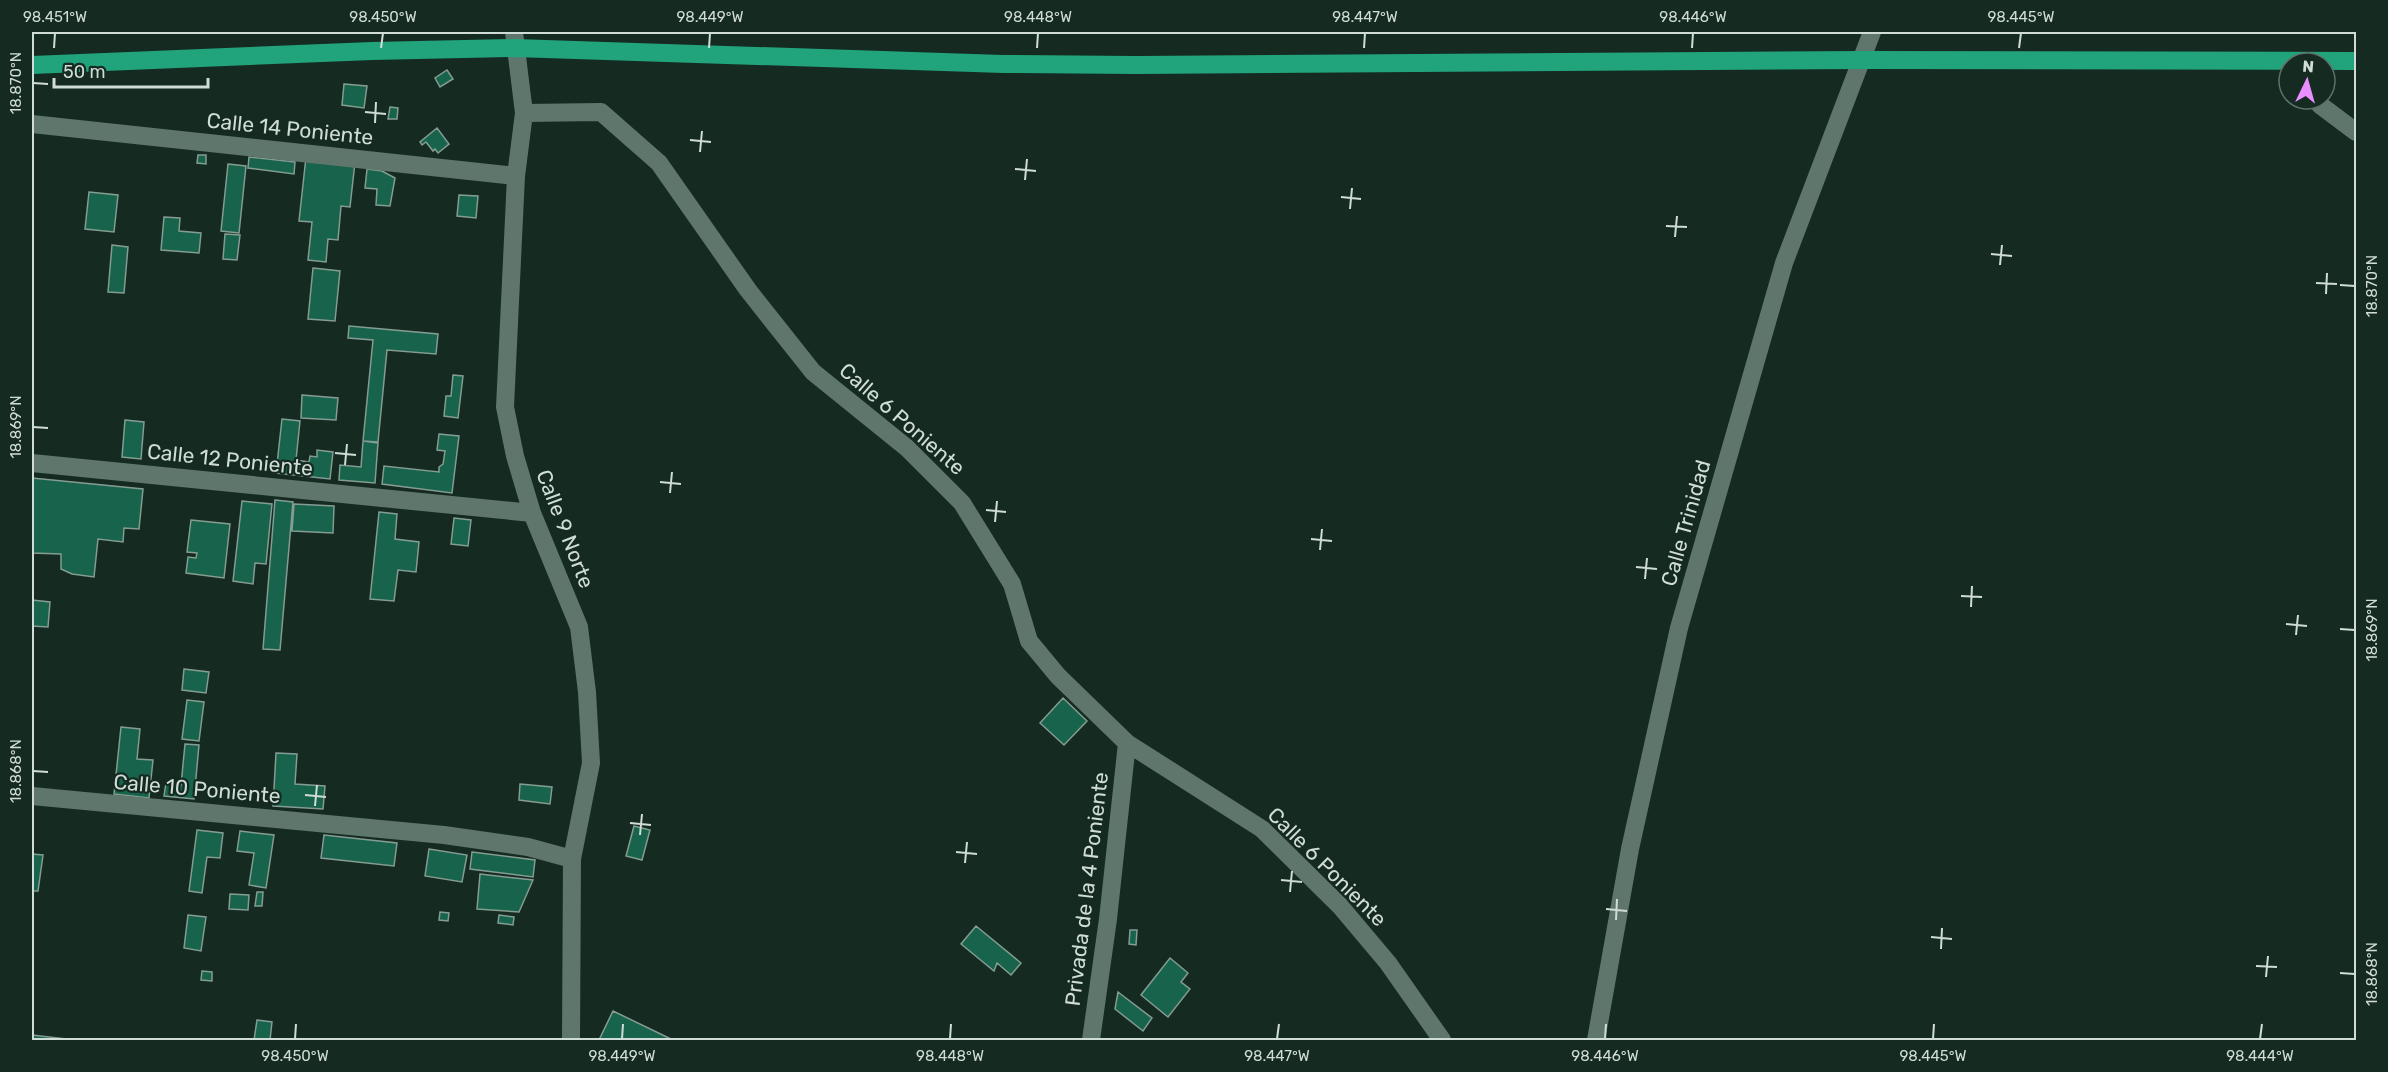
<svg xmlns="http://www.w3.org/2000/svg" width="2388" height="1072" viewBox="0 0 2388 1072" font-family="Rubik,sans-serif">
<rect width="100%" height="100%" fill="#152a21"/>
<path fill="#18634b" stroke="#849c92" stroke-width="1.5" d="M447,70L453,79L440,87L435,78Z
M344,84L367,86L364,108L342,105Z
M390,107L398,108L397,119H388Z
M437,128L449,144L438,153L435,149L433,151L426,142L422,145L420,142Z
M198,155H206V164L197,163Z
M249,157L295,162L294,174L248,168Z
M306,157L355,162L350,207L341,206L338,240L328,239L326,262L308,260L312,222L299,221Z
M228,164L246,166L239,233L221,231Z
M367,169L382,171L395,178L390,206L376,205L377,189L365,188Z
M89,192L118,195L114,232L85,229Z
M459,195L478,196L476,218L457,216Z
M164,217L180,218L179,231L201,233L199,253L161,250Z
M225,234L240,235L237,260L223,259Z
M112,245L128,247L124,293L108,292Z
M313,268L340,271L335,321L308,319Z
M349,326L438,334L436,354L387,350L378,442L363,441L373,340L348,338Z
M453,375L463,376L458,418L444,416L446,396H451Z
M302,395L338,398L336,420L301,418Z
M282,419L300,421L296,460L309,462L310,456L317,457V450L333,452L330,479L276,473Z
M125,420L144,422L141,459L122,457Z
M439,434L459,436L452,493L382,484L384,466L439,472V467L443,464L445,451L437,450Z
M363,441L378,443L375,483L339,480L340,465L361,467Z
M32,478L143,489L139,529L124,528L123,542L98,539L94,577L72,574L61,569V554L32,553Z
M275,500L293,502L280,650L263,649Z
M242,501L272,504L266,564L255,563L253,584L233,581Z
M294,504L334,506L333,533L292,531Z
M379,512L397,514L395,539L419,542L416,572L398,570L394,601L370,599Z
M454,518L471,520L468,546L451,544Z
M191,520L230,524L224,578L186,573L188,557L196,558L197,553L187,552Z
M32,600L50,602L48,627L32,626Z
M184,669L209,672L206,693L182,690Z
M1063,698L1087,721L1064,745L1040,723Z
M187,700L204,702L199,741L182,739Z
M121,727L140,729L137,759L153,760L149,798L114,794Z
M185,744L199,745L194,799L164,796L166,783L181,785Z
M276,753L297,754L295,784L325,786L323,809L273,806Z
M520,784L552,787L550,804L519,800Z
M634,826L650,830L642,860L626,856Z
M197,830L223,833L220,858L207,857L202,893L189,891Z
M240,831L274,835L266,888L249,885L254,853L237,851Z
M324,835L397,843L394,866L321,858Z
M429,849L467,855L462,882L425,876Z
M472,852L535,860L533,877L470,869Z
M32,854L43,855L38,891H32Z
M480,874L533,880L519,912L477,909Z
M257,892H263L262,906H255Z
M230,894L249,895L248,910L229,909Z
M440,912L449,913L448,921L439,920Z
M188,915L206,917L201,951L184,948Z
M499,915L514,917L513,925L498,923Z
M976,926L1021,963L1011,975L997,963L994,971L961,944Z
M1130,930H1137L1136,945L1129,944Z
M1170,958L1188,973L1181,982L1190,989L1168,1017L1141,995Z
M202,971L212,972V981L201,980Z
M1118,992L1152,1018L1143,1031L1115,1009Z
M613,1011L673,1040H599Z
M257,1020L272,1022L270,1040H254Z
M32,1035L75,1040H32Z"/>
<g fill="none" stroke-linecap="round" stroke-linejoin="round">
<path stroke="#5f766c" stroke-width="18" d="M514,32L524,113L516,176L505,407L515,456L532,513L579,627L587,692L591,763L572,859L571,1040
M2320,105L2356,132
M524,113L601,112L659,163L748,290L813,372L907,448L962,503L1012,584L1029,641L1058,676L1127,743L1262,829L1340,906L1388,963L1442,1040
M32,124L516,176
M32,463L532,513
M32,796L444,835L528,847L572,859
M1091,1040L1108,919L1127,743
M1596,1040L1630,849L1679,628L1784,263L1872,32"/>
<path stroke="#21a37c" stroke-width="18" d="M32,65L372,51L515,48L1003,64L1136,65L1862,60L2356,61"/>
</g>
<path fill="none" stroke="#d0dcd7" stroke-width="2" d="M54,48L55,33M381,48L383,33M709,48L710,33M1037,48L1038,33M1364,48L1365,33M1692,48L1693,33M2019,48L2021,33M33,83L48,84M365,112L386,114M375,123L376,102M690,140L711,142M700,152L702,131M1015,169L1036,171M1025,180L1027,159M1341,197L1361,199M1350,209L1352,188M1666,226L1687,227M1675,237L1677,216M1991,254L2012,256M2000,265L2002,245M2316,283L2337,284M2340,285L2355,286M2326,294L2327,273M33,427L48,428M335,453L356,455M345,465L347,444M660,482L681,484M670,493L672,472M986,510L1006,512M995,522L997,501M1311,539L1332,541M1320,550L1322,529M1636,567L1657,569M1645,579L1647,558M1961,596L1982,597M1971,607L1972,586M2286,624L2307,626M2340,629L2355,630M2296,635L2298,615M33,771L48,772M305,795L326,797M315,806L317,785M630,823L651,825M640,835L642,814M956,852L977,854M965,863L967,842M1281,880L1302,882M1290,892L1292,871M1606,909L1627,911M1616,920L1617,899M1931,937L1952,939M1941,949L1942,928M2256,966L2277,967M2340,973L2355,974M2266,977L2268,956M295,1039L296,1024M622,1039L623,1024M950,1039L951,1024M1277,1039L1279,1024M1605,1039L1606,1024M1933,1039L1934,1024M2260,1039L2262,1024"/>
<g text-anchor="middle" stroke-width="4.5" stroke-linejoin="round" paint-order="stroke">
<g font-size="21" fill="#d0dcd7" stroke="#152a21">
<text transform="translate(290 129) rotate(6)" y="7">Calle 14 Poniente</text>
<text transform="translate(902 419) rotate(41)" y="7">Calle 6 Poniente</text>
<text transform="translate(230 460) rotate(6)" y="7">Calle 12 Poniente</text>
<text transform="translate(1686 523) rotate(-74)" y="7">Calle Trinidad</text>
<text transform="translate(565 529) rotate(69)" y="7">Calle 9 Norte</text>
<text transform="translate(197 789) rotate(5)" y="7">Calle 10 Poniente</text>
<text transform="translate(1327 867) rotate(45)" y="7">Calle 6 Poniente</text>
<text transform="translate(1087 889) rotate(-83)" y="7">Privada de la 4 Poniente</text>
</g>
</g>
<rect width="2388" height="1072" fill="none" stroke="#152a21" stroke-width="66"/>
<g transform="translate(2307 81) rotate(5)"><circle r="28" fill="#152a21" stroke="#60716a" stroke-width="1.5"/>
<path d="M0-4.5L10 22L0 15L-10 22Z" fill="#e98efe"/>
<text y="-9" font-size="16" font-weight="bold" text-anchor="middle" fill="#d0dcd7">N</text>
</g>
<path d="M54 78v9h154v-9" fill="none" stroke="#d0dcd7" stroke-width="3"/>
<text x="63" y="78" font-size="18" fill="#d0dcd7" stroke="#152a21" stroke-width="4.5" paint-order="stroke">50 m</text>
<rect x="33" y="33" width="2322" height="1006" fill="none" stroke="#d0dcd7" stroke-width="2"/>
<g font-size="15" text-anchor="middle" fill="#d0dcd7">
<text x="55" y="22">98.451°W</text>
<text x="383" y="22">98.450°W</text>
<text x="710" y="22">98.449°W</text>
<text x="1038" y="22">98.448°W</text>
<text x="1365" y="22">98.447°W</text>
<text x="1693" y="22">98.446°W</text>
<text x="2021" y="22">98.445°W</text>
<text transform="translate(16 83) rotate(-90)" y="5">18.870°N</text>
<text transform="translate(2372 286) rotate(-90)" y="5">18.870°N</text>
<text transform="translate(16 427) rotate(-90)" y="5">18.869°N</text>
<text transform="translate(2372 630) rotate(-90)" y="5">18.869°N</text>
<text transform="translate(16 771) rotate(-90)" y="5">18.868°N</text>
<text transform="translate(2372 974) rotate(-90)" y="5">18.868°N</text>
<text x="295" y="1061">98.450°W</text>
<text x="622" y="1061">98.449°W</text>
<text x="950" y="1061">98.448°W</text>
<text x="1277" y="1061">98.447°W</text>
<text x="1605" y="1061">98.446°W</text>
<text x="1933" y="1061">98.445°W</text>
<text x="2260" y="1061">98.444°W</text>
</g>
</svg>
